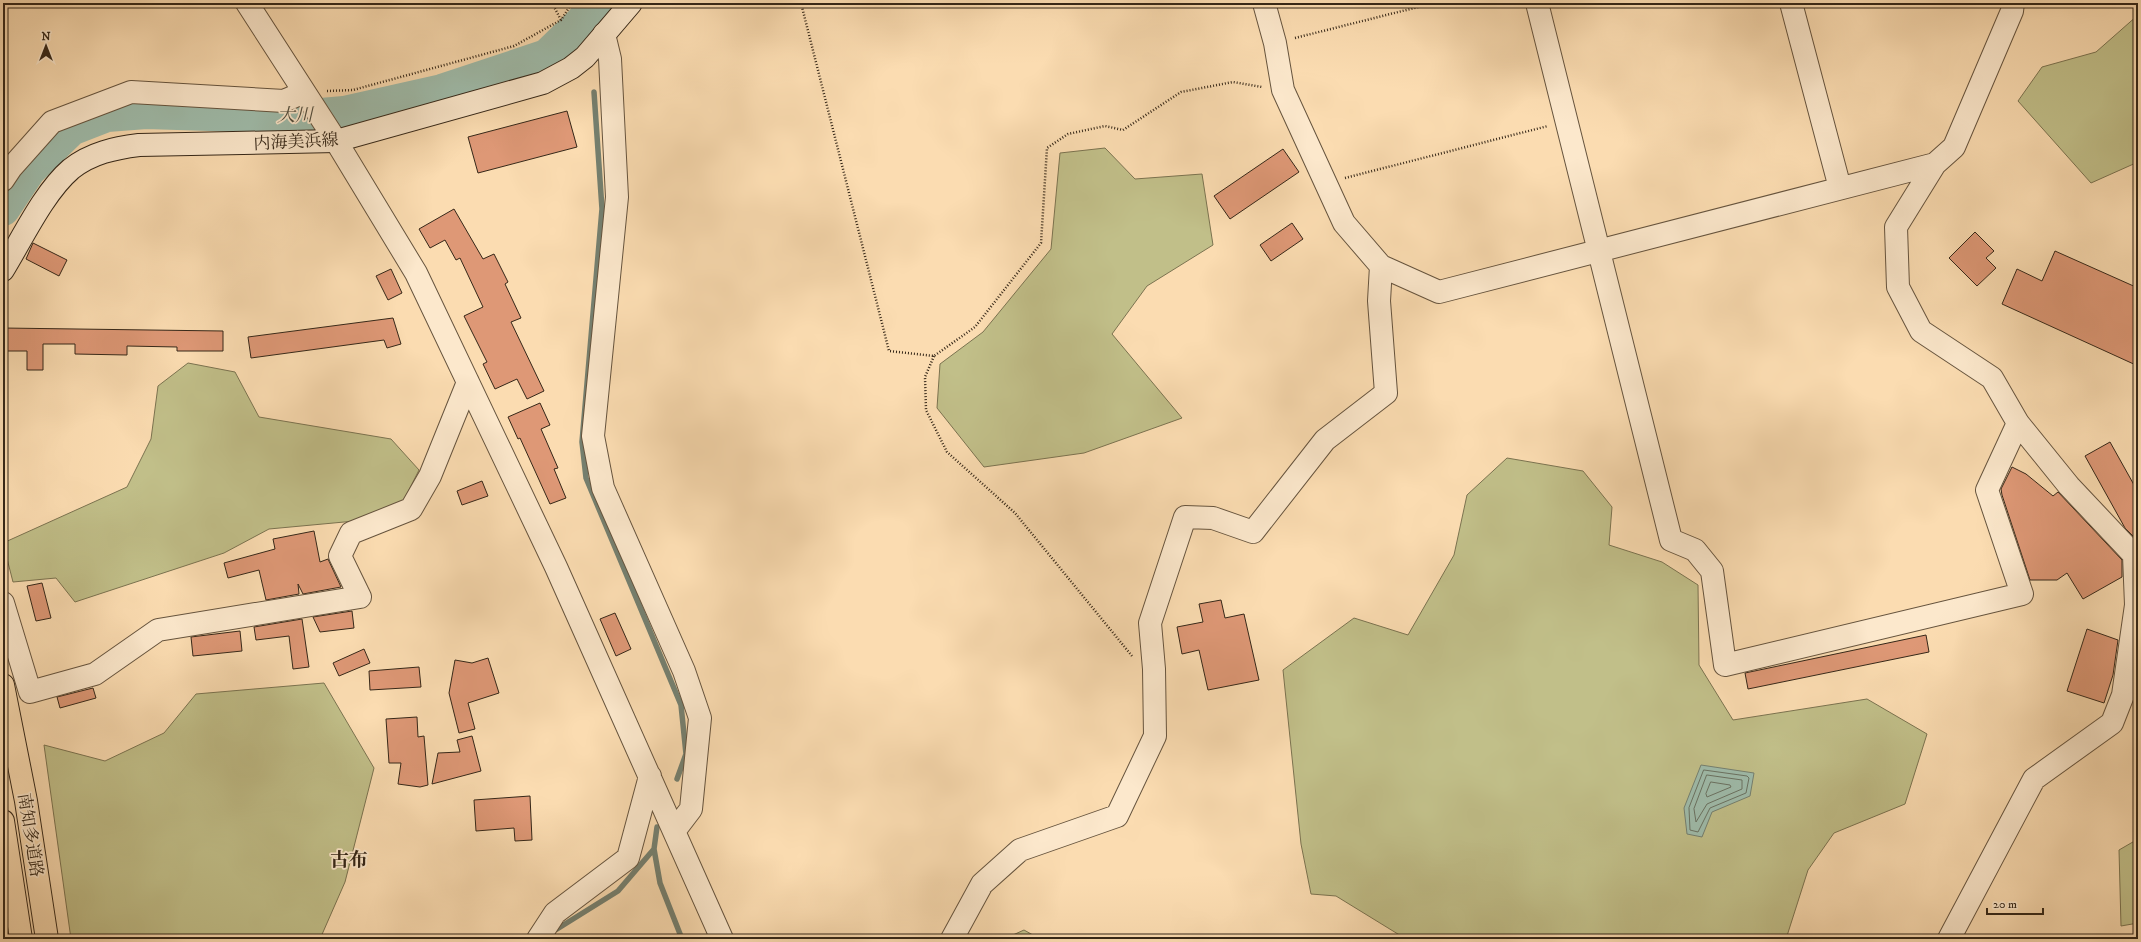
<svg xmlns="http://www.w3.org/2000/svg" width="2141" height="942" viewBox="0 0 2141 942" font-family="'IM FELL DW Pica','Noto Serif JP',serif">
<rect width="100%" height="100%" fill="#fbdcb1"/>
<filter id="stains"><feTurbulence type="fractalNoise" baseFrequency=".005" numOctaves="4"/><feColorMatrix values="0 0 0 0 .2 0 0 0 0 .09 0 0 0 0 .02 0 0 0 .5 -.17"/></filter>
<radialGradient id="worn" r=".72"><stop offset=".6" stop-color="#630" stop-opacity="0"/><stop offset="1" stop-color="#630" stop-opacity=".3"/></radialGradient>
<path fill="#c1bf89" stroke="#7b7350" d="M2138,15V162L2091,183L2018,101L2042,67L2096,52Z
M1105,148L1135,179L1202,174L1213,245L1147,286L1112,334L1182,418L1084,453L984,467L937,408L940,364L983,332L1051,249L1060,153Z
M188,363L235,372L259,417L391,439L419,470L403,502L355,521L269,529L224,553L75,602L56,578L13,582L3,543L127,487L151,439L158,386Z
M1507,458L1583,471L1612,507L1609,545L1662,562L1698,585L1699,665L1733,720L1867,699L1927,734L1905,804L1834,833L1808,870L1786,939H1406L1336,896L1311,894L1301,844L1283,670L1354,618L1408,635L1454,555L1467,495Z
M324,683L374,768L345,882L320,939H71L44,745L105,761L164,733L196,694Z
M2138,839V923L2121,926L2119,850Z
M1024,930L1040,939H1004Z"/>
<path fill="#9fbcab" stroke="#758070" d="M1701,765L1754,773L1750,796L1712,812L1702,837L1687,834L1684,808Z"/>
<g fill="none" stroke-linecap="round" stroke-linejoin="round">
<path stroke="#6a7262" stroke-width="1" d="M1704,770L1747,776L1749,778L1746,793L1710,808L1698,832L1690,830L1689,808Z
M1707,775L1742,780V789L1707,804L1696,822L1694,809Z
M1711,782L1730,785L1731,787L1707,797L1706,794Z"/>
<path stroke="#758070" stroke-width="5.5" d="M594,92L602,209L582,442L586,478L681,705L686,754L677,779
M657,827L654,849L660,883L682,939
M557,929L618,891L654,849"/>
<path stroke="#9fbcab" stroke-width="34" d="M3,209L29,170L71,129L107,115L146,112L299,117L344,113L442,91L547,56L582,22L596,3"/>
</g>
<path fill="#de9876" stroke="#352718" d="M567,111L577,147L478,173L468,137Z
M1283,149L1299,172L1230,219L1214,196Z
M454,209L483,259L494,254L508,282L505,284L521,318L511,322L544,391L527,399L517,379L495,389L483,364L487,362L464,316L483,307L460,258L456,260L445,240L430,248L419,229Z
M1292,223L1303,239L1271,261L1260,245Z
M1975,232L1994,251L1986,258L1996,268L1977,286L1949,258Z
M33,243L67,260L59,276L26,259Z
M2055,251L2138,288V366L2002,304L2017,269L2042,281Z
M391,269L402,293L388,300L376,276Z
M393,318L401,344L387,348L384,340L251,358L248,337Z
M3,328L223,331V351H177V347L127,346V355L75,354V344H43V370H27V351H3Z
M540,403L550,425L541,429L558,468L554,469L566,498L550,504L520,438L518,439L508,417Z
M2110,442L2138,492V541L2125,528L2085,456Z
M2012,467L2026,474L2053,496L2058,492L2122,560V577L2083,599L2067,573L2057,580H2030L2002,495L2001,489Z
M482,481L488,496L462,505L457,491Z
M314,531L320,562L328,559L341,587L303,594L298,584L299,594L266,600L259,570L228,578L224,563L275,549L273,539Z
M42,583L51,618L36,621L27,586Z
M1221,600L1225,618L1244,614L1259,680L1208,690L1199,650L1182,654L1177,627L1203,622L1199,604Z
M352,611L354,628L320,632L313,617Z
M615,613L631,649L616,656L600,619Z
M302,619L309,667L293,669L289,636L256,640L254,627Z
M2087,629L2118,640L2113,675L2104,703L2067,691Z
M240,631L242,651L193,656L191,637Z
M1926,635L1929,652L1748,689L1745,673Z
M364,649L370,663L339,676L333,663Z
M488,658L499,693L468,703L475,729L459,733L449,693L455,660L472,663Z
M419,667L421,687L370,690L369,671Z
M93,688L96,698L60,708L57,697Z
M417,717L418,737L424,736L428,785L420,787L398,784L401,763H389L386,719Z
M472,736L481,771L432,784L438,753L460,752L457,740Z
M530,796L532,840L515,841L514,828L476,831L474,800Z"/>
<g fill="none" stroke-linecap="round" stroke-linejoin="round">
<g stroke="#66543e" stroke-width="24">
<path id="minor" d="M247,3L336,141L416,273L556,567L722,939
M1264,3L1275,43L1283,90L1344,223L1381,266L1439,292L1935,164
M1537,3L1671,540L1695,550L1712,571L1725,665L2022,594L1987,490L2018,423
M1791,3L1840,188
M604,34L610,59L617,197L593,436L603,488L684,671L700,718L691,809L675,830
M3,180L11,168L52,122L131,92L284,101L304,92
M3,603L30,692L95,674L158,630L360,597L340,556L351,533L411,509L430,476L468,382
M538,939L555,913L628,858L650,776
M952,939L982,884L1020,850L1117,816L1155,736L1154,669L1150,623L1185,517L1213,518L1253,532L1325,440L1386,393L1379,301L1381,266
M1949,939L2034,779L2112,723L2123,695L2136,605L2134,555L2069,486L2018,423L1992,378L1921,331L1898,287L1896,227L1935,164L1954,147L2012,11L2013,3"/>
</g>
<g stroke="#352718" stroke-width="24">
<path id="secondary" d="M3,270C22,239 44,192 71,169C91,153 115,148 139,145L336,141L543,83L571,68L585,57L631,3"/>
</g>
<g stroke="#352718" stroke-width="24">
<path id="motorway" d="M3,685L26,801L47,939
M3,821L21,939"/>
</g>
<path stroke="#352718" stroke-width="2.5" stroke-dasharray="1 2" stroke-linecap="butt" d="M552,3L561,20
M801,3L889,351L934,356L975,327L1041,243L1047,148L1068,134L1105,126L1123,130L1181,92L1233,82L1262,87
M1295,38L1434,3
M327,91L353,90L514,46L561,20L572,3
M1345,178L1548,126
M934,356L925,377L926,410L947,452L1015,513L1132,656"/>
<use href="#minor" stroke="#fce8cc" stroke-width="22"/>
<use href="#secondary" stroke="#fce8cc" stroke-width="22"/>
<use href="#motorway" stroke="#fbdcb1" stroke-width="22"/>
</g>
<g text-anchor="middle" stroke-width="3.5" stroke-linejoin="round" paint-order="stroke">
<g font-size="17" fill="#352718" stroke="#fce8cc">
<text transform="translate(296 141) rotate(-3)" y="6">内海美浜線</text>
<text transform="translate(31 835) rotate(81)" y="6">南知多道路</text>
</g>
<g font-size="18" font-style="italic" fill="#504c3d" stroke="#fce8cc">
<text transform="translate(295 115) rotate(-1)" y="6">大川</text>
</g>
<g font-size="19" font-weight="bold" fill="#352718" stroke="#fce8cc">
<text x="349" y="866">古布</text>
</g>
</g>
<rect width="2141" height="942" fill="none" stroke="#fbdcb1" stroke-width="16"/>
<rect x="4" y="4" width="2133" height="934" fill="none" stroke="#352718" stroke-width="2"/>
<rect x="8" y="8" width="2125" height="926" fill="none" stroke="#352718"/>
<g transform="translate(46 46)" stroke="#fce8cc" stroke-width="3" paint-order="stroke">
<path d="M0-3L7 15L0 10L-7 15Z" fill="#352718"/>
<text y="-6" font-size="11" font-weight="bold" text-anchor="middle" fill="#352718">N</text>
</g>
<path d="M1987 908v6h56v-6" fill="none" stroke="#352718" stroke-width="2"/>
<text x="1993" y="908" font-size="12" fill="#352718" stroke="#fce8cc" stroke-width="3" paint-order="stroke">20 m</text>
<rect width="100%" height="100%" filter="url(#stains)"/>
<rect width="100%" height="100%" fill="url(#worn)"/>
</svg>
